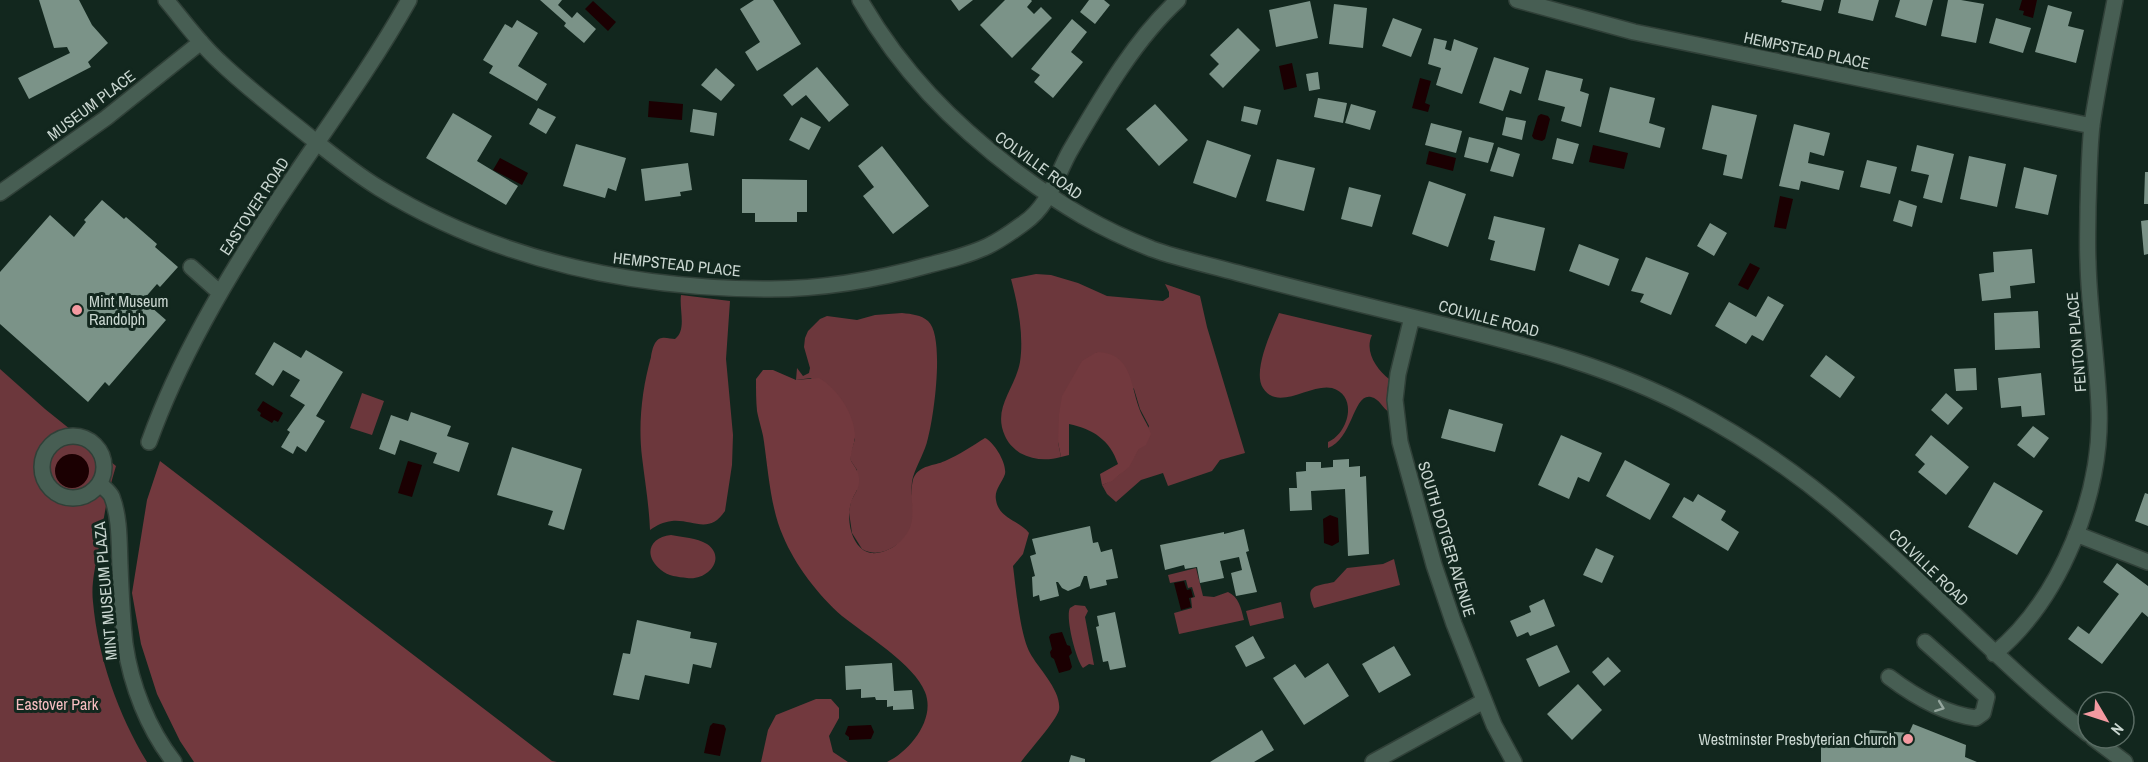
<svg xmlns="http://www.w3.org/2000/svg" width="2148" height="762" viewBox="0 0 2148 762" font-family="'Archivo Narrow',sans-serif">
<rect width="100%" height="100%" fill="#12271e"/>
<path fill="#6c373c" d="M1036,274L1051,275L1078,283L1107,296L1163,301L1169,297V292L1165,284L1200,296L1207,327L1245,453L1220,460L1212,471L1168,486L1163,473L1141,480L1116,502L1107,494L1102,485C1129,474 1138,451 1149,426L1140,409L1134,389L1097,352L1058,442L1061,457C1047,461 1033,460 1020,453C1014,449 1008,443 1005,436C992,408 1015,389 1020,362C1024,335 1018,305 1011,279Z
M681,295L730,301L726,359L733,435L732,465L725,511C709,535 693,519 672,521C663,522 657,525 650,530C649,505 645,482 642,457C638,424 642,389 651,357C652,351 654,339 662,338C665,337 672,339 675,339C687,330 679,310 681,295Z
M902,313C912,314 921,315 928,321C945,336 934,416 928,438C925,452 917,464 913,477C908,495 919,516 909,532C899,547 879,559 862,549L852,533L849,512L851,501L857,490V470L851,461L850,455L855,439L811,378L796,380L797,368L803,376L809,373L810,368L804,347L805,338L808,331L820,319L827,316L857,320L875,315Z
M1279,313L1372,335C1364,352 1377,369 1389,379L1387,393L1389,412C1382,408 1380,399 1371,397C1353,393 1353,439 1328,448V442C1348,434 1359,396 1332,388C1311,383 1278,412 1263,388C1252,371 1272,330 1279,313Z
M0,369L45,409L116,466C107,494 103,523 98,552C95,568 91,585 93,602C98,658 118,714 147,762H0Z
M362,393L384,401L372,435L350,428Z
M671,535C682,537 697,538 707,544C727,558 708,581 687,578C678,577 668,576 661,570C643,556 649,537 671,535Z
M1394,559L1400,585L1314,608C1303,584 1318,586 1334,582L1347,568L1383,564Z
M1196,568L1203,596L1214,597L1228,592C1239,597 1241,608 1244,620L1179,634L1174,613L1192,608L1191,598L1195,597L1192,587L1188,588L1186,580L1170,583L1168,575Z
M1281,602L1284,618L1250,626L1246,611Z
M1075,605L1085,606L1088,611L1085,617L1094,665L1089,664L1083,668C1076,660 1065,617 1070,608Z"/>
<path fill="#72393e" d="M1097,352C1131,353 1130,382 1139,408C1142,417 1148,424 1151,434L1146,445L1139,449L1129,467L1112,481L1102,485L1100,474L1118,464C1110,440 1093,429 1069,424V455L1061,457L1058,442L1059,414L1062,396L1082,361Z
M763,370H773L796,380L819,378C838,389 855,415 855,437C854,446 850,453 851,461C855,467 860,473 859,482C859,490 853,495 851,503C846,519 851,549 871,553C880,554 889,550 896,545C920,526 910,511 912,486C912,485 913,478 914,477C920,465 934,466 945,461C959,455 972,446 985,438C994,442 1007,463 1005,474C1002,483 994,490 996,500C999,519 1019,520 1029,533L1023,554L1013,566C1016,589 1020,634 1030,653C1038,668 1062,691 1059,710C1056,721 1029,751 1021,762H887C910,751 936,719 925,692C914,664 867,636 842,616C818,595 795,565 783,536C771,510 768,470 764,442C763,432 759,422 757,411C756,401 756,390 756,379Z
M160,461L552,761L557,762H194L180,741L157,694L141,644L132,593L147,500Z
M816,699H831L839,708V718L829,736L833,752L848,762H761L768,730L776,715Z"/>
<path fill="#1b0002" d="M2022,0H2037L2033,18L2023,15L2024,11L2019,10Z
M593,1L616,22L608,31L585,9Z
M1292,63L1297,87L1284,90L1279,66Z
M1420,78L1431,81L1425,103L1430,105L1428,112L1412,108Z
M649,101L683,104L682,120L648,117Z
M1541,114L1548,116L1550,119L1545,139L1542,141L1534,139L1532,136L1538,116Z
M1593,145L1628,153L1624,169L1589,162Z
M1429,151L1456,158L1453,171L1426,164Z
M500,158L528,173L522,185L493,170Z
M1780,196L1793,199L1786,229L1774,227Z
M1750,263L1760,268L1748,290L1738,285Z
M263,401L283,413L278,422L274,420L272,423L260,416L261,413L257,410Z
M55 471a17 17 0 1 1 34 0a17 17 0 1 1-34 0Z
M408,461L422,465L412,497L398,493Z
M1330,515L1338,518L1339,542L1332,546L1324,543L1323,519Z
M1184,581L1187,590L1191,589L1193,597L1189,598L1191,607L1181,610L1174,583Z
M1062,632L1067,645L1070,646L1072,653L1069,656L1072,667L1070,670L1059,673L1054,659L1051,657L1050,652L1052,649L1049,637L1051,634Z
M713,723L724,725L726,729L720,756L704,753L710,726Z
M871,725L874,732L871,739L849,740V737L845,734L848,726Z"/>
<path fill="#7b9388" d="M39,0H79L92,25L108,43L88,62L91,67L29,99L18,78L70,53L67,47L54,48Z
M540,0H562L558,5L572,18L577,12L596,29L584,43L564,26L566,23Z
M754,0H773L801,44L757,71L745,52L760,42L740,9Z
M951,0H973L959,11Z
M1005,0H1031L1032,1L1027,7L1034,14L1041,7L1052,18L1012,58L980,25Z
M1089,0H1104L1110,5L1095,24L1080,12Z
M1782,0H1824L1821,11L1781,2Z
M1841,0H1879L1873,21L1838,13Z
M1900,0H1933L1926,26L1895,17Z
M1948,0H1961L1984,4L1976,43L1941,36Z
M1310,1L1318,38L1276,47L1269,10Z
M1334,4L1367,8L1363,48L1329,44Z
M2048,5L2072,12L2068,26L2084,30L2076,63L2035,52Z
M1393,18L1422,29L1411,57L1382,46Z
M1996,18L2031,28L2023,53L1989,43Z
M1072,19L1087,32L1071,52L1083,62L1053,98L1034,82L1040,75L1031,69Z
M517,20L538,33L518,66L547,84L537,101L489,73L493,66L483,60L505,24L512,28Z
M1238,28L1260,50L1223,88L1209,74L1219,64L1210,55Z
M1434,38L1447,41L1445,49L1451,51L1454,39L1478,48L1462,94L1436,85L1441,68L1428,64Z
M1494,57L1529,68L1521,94L1510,90L1503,111L1479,103Z
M817,67L849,105L829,122L806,95L792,106L783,95Z
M716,68L735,85L721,101L701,85Z
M1546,70L1583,79L1580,91L1589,94L1581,127L1561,121L1565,107L1538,100Z
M1318,72L1320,89L1309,91L1306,74Z
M1610,87L1655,98L1649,123L1665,128L1660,148L1599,132Z
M1318,98L1347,103L1343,123L1314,117Z
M1155,104L1188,140L1159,166L1126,129Z
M1351,104L1376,111L1370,130L1345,123Z
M1712,105L1757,115L1742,179L1723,175L1727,155L1702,149Z
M1244,106L1261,110L1257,125L1241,121Z
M538,108L556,117L546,134L529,124Z
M693,109L717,113L714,136L690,132Z
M453,113L492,136L477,161L518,186L506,205L426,158Z
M801,117L821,127L809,150L789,140Z
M1506,117L1526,121L1522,140L1502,135Z
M1431,123L1462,131L1456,153L1425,145Z
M1794,124L1830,133L1824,156L1810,152L1808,163L1844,171L1839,190L1801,181L1799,190L1779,186Z
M1469,137L1494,143L1488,163L1464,157Z
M1557,138L1579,144L1573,164L1552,159Z
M1207,140L1251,155L1236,198L1193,183Z
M576,144L626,158L616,191L608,188L605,198L563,186Z
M1917,145L1954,154L1942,203L1923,198L1929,175L1911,171Z
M882,146L929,206L893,234L863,196L874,187L858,166Z
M1498,147L1520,154L1513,177L1490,171Z
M1969,156L2006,164L1997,207L1960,199Z
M1277,159L1315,168L1304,211L1266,201Z
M1867,160L1897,167L1890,194L1860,187Z
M688,163L692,190L680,192L681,196L645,201L641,169Z
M2024,167L2057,175L2048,215L2015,208Z
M2145,172H2148V204H2144Z
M742,179L807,180V212H797V222H755V213H742Z
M1429,181L1466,194L1448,247L1412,234Z
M1349,187L1381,195L1372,227L1341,219Z
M102,200L124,219L126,217L157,244L155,247L178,267L160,287L157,284L143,300L166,320L109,386L105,382L88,402L0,324V272L50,215L74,237L86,222L84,220Z
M1899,200L1917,206L1912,227L1893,221Z
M1494,216L1545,228L1535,271L1490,260L1495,241L1488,239Z
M2148,220V254L2144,255L2141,221Z
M1710,223L1727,233L1714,256L1697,246Z
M1579,244L1619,259L1609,286L1569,271Z
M2032,249L2035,283L2010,286L2011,298L1982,301L1979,274L1994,272L1993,252Z
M1646,257L1689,273L1671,315L1640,302L1644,294L1631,291Z
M1768,296L1784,305L1763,341L1752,335L1746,344L1715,326L1729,302L1756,317Z
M2038,311L2040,348L1995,350L1994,313Z
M274,342L301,358L306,350L343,372L316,416L325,421L306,452L297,446L293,454L281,447L290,432L287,430L305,405L290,396L300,380L283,370L273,386L255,374Z
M1826,355L1855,377L1840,398L1810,376Z
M1976,368L1977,390L1956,391L1954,369Z
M2041,373L2045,415L2022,417L2021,406L2001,408L1998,378Z
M1946,393L1963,408L1948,425L1931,410Z
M1449,409L1503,424L1495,452L1441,438Z
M411,412L451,426L447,436L469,443L459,472L433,463L437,453L400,440L395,455L379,449L391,415L408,421Z
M2033,426L2049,438L2034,458L2017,445Z
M1561,435L1602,453L1589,482L1578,477L1569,499L1538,485Z
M1931,435L1969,467L1946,495L1918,472L1925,464L1915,455Z
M512,447L582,469L564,530L548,525L553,511L497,495Z
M1349,459V467L1360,466V477L1366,476L1369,554L1348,556L1345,489L1311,491L1312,510L1290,511L1289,488H1297L1296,472L1306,471V462H1321V468L1333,467V460Z
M1625,460L1670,484L1650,520L1606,496Z
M1994,482L2043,511L2017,555L1968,527Z
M2145,493L2148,494V526L2135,521Z
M1698,494L1726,511L1721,520L1739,532L1728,551L1672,517L1684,497L1693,502Z
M1090,526L1093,543L1098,542L1101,552L1112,549L1118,578L1106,580L1107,585L1090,589L1087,576H1084L1080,586L1068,591L1062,588L1058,582H1056L1059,596L1040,601L1039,595L1033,597L1032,577L1035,576L1030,556L1036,554L1032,539Z
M1244,529L1249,551L1246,552L1257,592L1236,596L1231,573L1242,570L1239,557L1220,561L1224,578L1200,583L1197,567L1185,569L1184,565L1165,570L1160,545L1224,532V534Z
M1596,548L1614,556L1602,583L1583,575Z
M2117,563L2148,586V617L2142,612L2102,664L2068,639L2078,626L2089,634L2119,594L2103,582Z
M1544,599L1555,626L1530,636L1528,632L1517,637L1510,621L1531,612L1529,606Z
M1115,612L1126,667L1110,670L1108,661L1103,662L1096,627L1099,626L1097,616Z
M637,620L691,632L690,638L717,643L711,668L693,664L689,684L645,675L639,700L613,695L623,653L630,654Z
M1253,636L1265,658L1246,667L1235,646Z
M1557,645L1570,672L1539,687L1526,659Z
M1394,646L1411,675L1379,693L1362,664Z
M1608,657L1621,671L1604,686L1592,672Z
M892,663L894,691L912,690L914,709L893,710V706L887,707V700H876L875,697L861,698V689L846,690L845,666Z
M1328,663L1349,696L1304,725L1273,678L1295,664L1305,678Z
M1578,684L1602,710L1572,740L1547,714Z
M1913,724L1966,745L1965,757L1977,762H1821V746L1863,748L1870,730L1909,733Z
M1262,730L1274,750L1254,762H1210Z
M1071,755L1085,759V762H1069Z"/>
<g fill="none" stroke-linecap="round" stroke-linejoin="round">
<g stroke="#304038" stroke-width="18">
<path id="minor" d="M166,0C183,20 199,43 219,61C244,85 272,107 300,129C325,149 351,171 379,188C497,260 633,289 770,289C825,289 876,280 929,265C949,260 969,255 988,246C1001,240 1013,231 1024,223C1050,205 1056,176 1070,151C1100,100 1134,40 1178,0
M860,0C901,71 952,123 1018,173C1062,206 1101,229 1152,249C1180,259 1209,265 1238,273C1309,292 1381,309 1452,327C1533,347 1615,369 1689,408C1748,439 1803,477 1853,521C1933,590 2005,668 2088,734
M1517,0L1634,32L2092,126
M0,193L106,118L201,42
M191,267L220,293
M1412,317L1398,374L1395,400L1400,442L1434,565L1454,624L1494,725L1514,762
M42 467a31 31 0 1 1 62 0a31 31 0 1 1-62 0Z
M149,442C179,359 224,283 272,209C318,139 368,73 409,0
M100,484C104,488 110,492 112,497C120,518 119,543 120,566C121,592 122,618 125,644C131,685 148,729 174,762
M2076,534L2148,562
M1994,654C2061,599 2103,493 2099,407C2097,358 2089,310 2088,262C2087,243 2088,225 2088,207C2089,180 2089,152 2092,125C2098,83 2107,42 2115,0
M1889,677C1914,696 1945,714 1976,718L1983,713L1987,697L1925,642
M2093,738L2125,762
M1373,762L1484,701"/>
</g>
<use href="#minor" stroke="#475e53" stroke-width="15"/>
</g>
<defs><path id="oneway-chevron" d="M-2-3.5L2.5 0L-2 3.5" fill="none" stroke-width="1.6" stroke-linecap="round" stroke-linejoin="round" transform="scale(1.5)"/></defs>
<use stroke="#95a69e" href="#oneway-chevron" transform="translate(1940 707) rotate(21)"/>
<g fill="#f49aa1" stroke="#12271e" stroke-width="2">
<circle cx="77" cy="310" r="6"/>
<circle cx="1908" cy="739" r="6"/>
</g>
<g text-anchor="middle" stroke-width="6" stroke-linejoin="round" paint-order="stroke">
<g font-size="16" fill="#c9d6d0" stroke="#12271e">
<text transform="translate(1807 50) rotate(12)" y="6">HEMPSTEAD PLACE</text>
<text transform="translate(91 105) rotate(-37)" y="6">MUSEUM PLACE</text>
<text transform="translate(1039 165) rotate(36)" y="6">COLVILLE ROAD</text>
<text transform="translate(254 206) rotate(-57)" y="6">EASTOVER ROAD</text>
<text transform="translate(677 264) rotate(6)" y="6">HEMPSTEAD PLACE</text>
<text transform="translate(1489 318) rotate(15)" y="6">COLVILLE ROAD</text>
<text transform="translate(2076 342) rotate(-95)" y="6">FENTON PLACE</text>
<text transform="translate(1447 539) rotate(73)" y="6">SOUTH DOTGER AVENUE</text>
<text transform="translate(1929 567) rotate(44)" y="6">COLVILLE ROAD</text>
<text transform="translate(105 591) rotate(-95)" y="6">MINT MUSEUM PLAZA</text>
</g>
<g font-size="16" fill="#c9d6d0" stroke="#12271e" text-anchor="start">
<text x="89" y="307">Mint Museum<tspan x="89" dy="18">Randolph</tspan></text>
<text x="1896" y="745" text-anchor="end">Westminster Presbyterian Church</text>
</g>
<g font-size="16" fill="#f7bec1" stroke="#12271e">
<text x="57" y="710">Eastover Park</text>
</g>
</g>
<g transform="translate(2106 720) rotate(129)"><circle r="28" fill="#12271e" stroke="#5b6d65" stroke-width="1.5"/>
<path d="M0-4.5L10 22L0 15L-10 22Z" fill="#f49aa1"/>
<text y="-9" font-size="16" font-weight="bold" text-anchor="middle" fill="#c9d6d0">N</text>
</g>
</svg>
